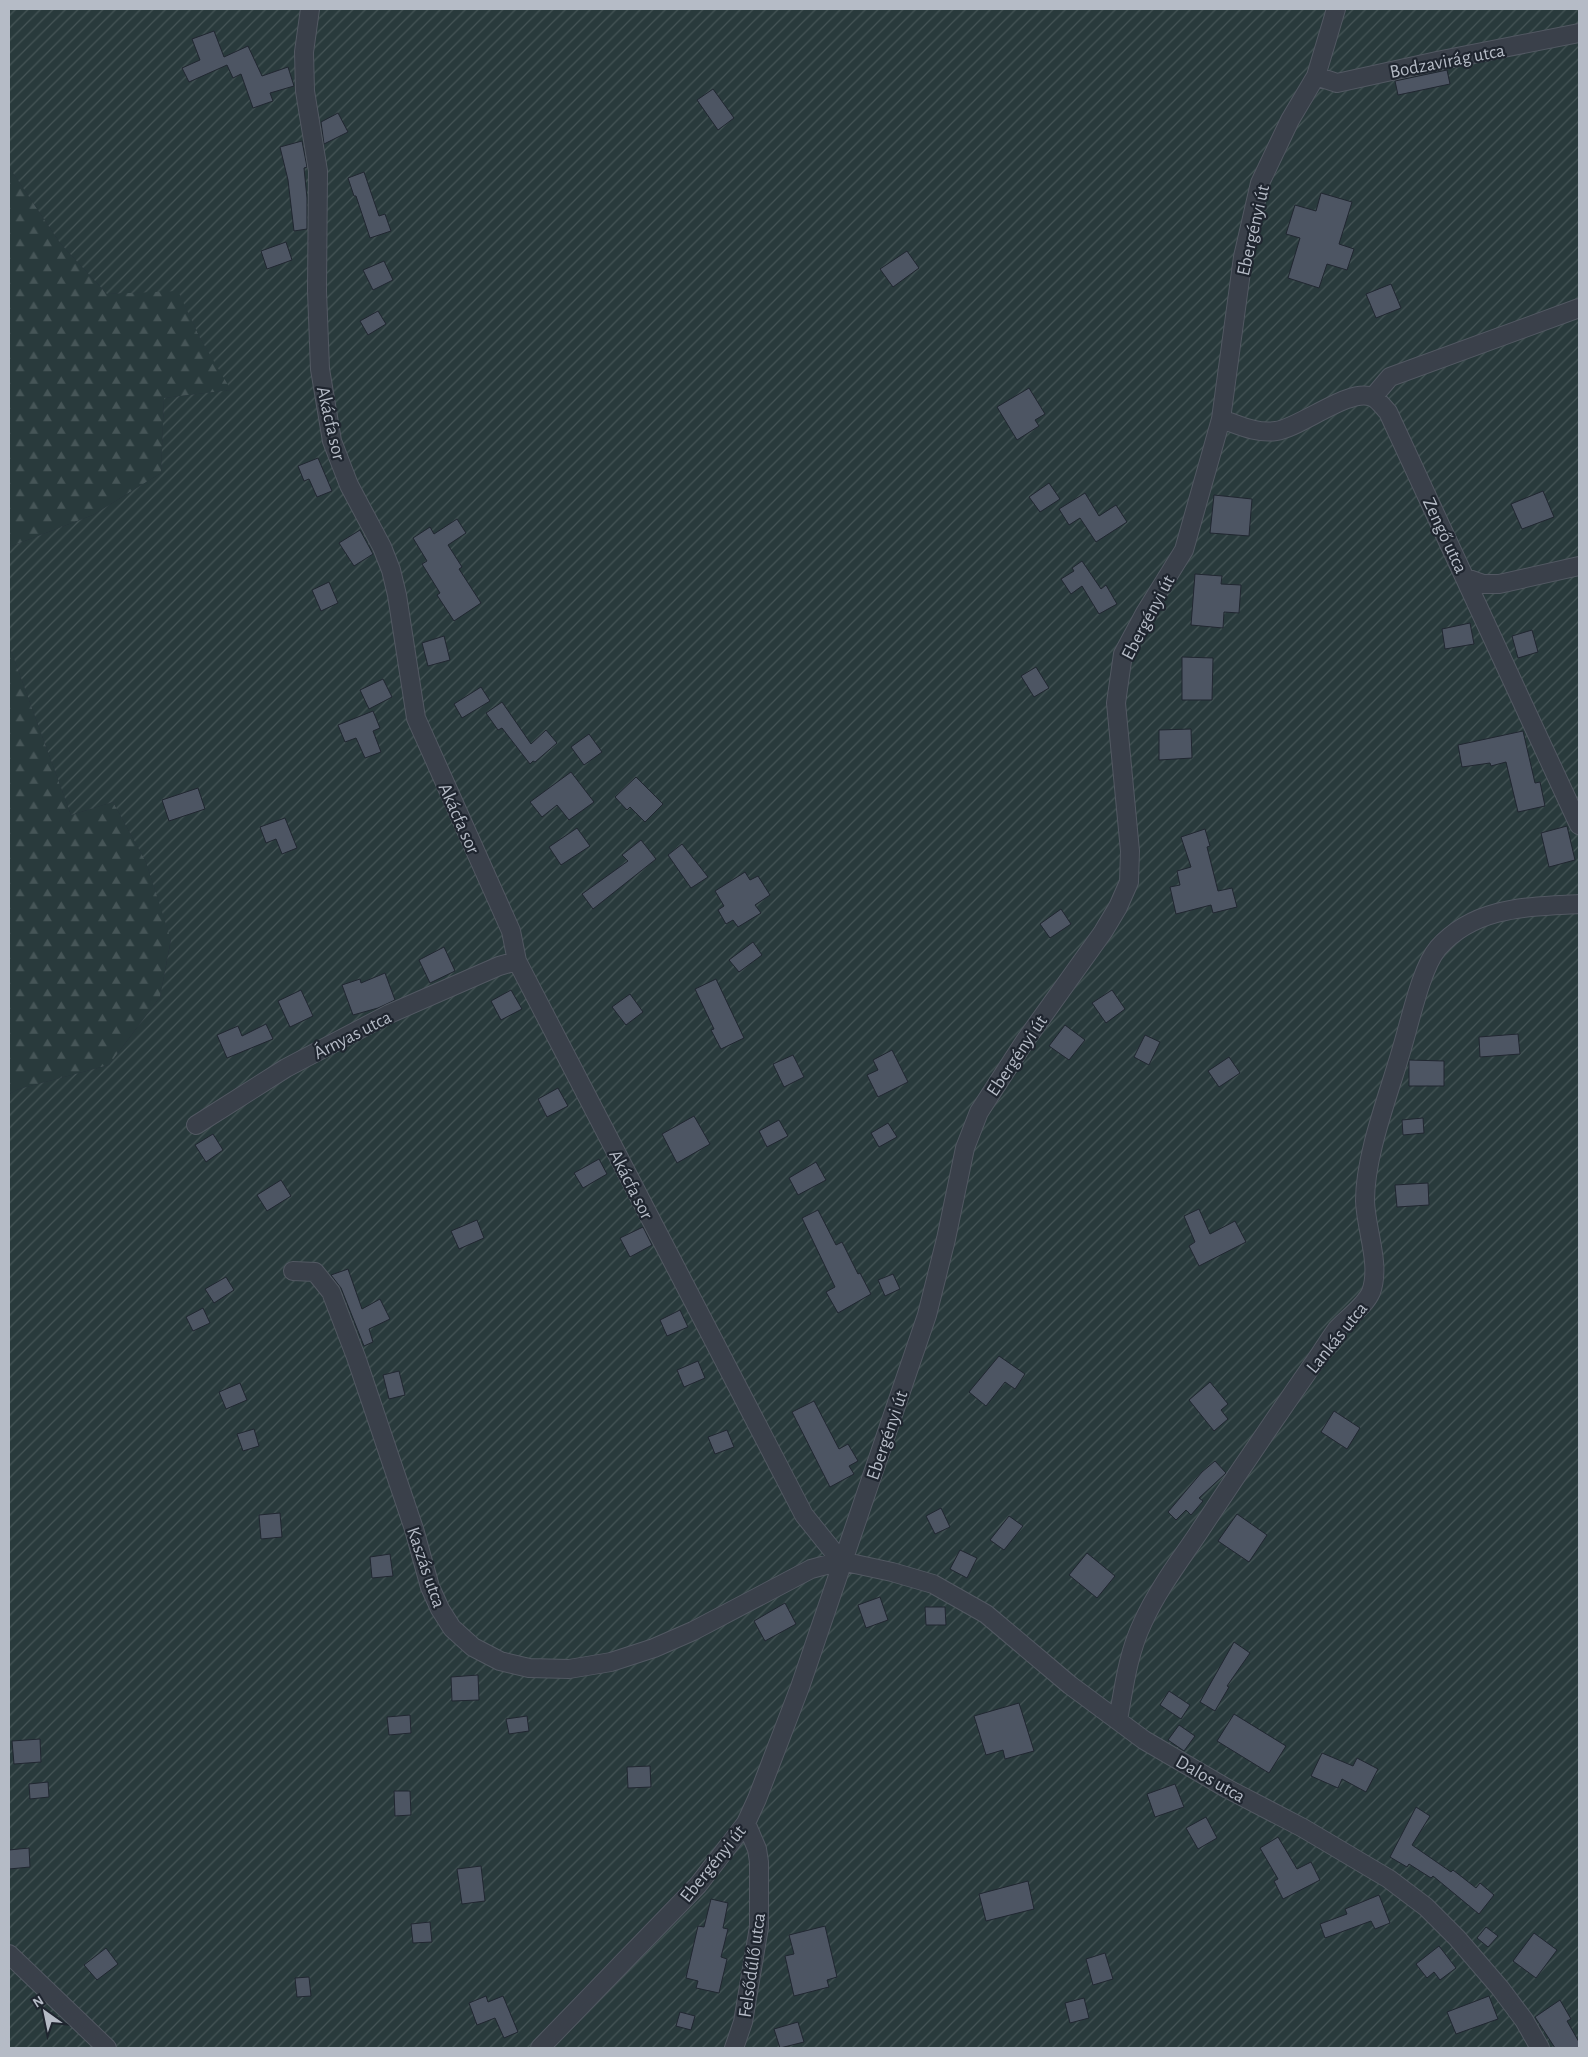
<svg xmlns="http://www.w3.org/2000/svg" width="1588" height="2057" viewBox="0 0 1588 2057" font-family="'Alegreya Sans',sans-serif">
<defs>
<pattern id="forest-firs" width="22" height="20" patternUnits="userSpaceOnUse" patternTransform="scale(1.25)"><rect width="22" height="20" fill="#293a3c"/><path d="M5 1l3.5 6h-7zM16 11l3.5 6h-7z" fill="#465557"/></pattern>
<pattern id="garden-furrows" width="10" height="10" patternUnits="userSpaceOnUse" patternTransform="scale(1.25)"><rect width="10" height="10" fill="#293a3c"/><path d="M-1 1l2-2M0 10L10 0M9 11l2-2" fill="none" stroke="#465557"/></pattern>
</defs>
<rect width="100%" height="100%" fill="#262d3a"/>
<path fill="url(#forest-firs)" d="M9,167L60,243L107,294L178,290L200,338L232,390L164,398L161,473L93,515L9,547Z
M9,645L71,815L113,802L146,862L171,939L160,997L109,1065L19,1089L9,1094Z"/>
<path fill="url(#garden-furrows)" d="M9,9H1579V2048H9V1094L19,1089L109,1065L160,997L171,940L146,862L113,802L71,815L9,645V547L93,515L161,473L164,398L231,390L200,338L178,291L107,294L60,243L9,167Z"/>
<path fill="#4d5563" stroke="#212731" d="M214,31L224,57L248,46L262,76L288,67L294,86L270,93L273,101L253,108L241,74L233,78L227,65L189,82L182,68L200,60L192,39Z
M1447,70L1450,84L1398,95L1395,81Z
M713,89L734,118L718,130L697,100Z
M338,113L348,132L324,144L321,122Z
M302,141L307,167L304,168L307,198V229L294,231L288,180L280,147Z
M364,172L379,216L385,214L391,231L370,238L356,196H354L348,178Z
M1321,193L1352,202L1339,244L1354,249L1347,270L1327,264L1319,288L1288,278L1300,238L1286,234L1295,205L1316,211Z
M286,242L292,260L267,269L261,251Z
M907,251L919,268L893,287L880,269Z
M384,261L393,280L373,290L363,270Z
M1391,284L1401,308L1376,318L1366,294Z
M378,311L386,324L368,335L360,321Z
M1029,388L1045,414L1035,420L1039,426L1017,440L997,407Z
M318,458L332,491L317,497L309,479L304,481L298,466Z
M1049,483L1060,499L1040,512L1029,497Z
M1543,491L1554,517L1522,529L1511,504Z
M1085,493L1099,516L1116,505L1127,522L1096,542L1080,518L1069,525L1059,509Z
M1214,495L1252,499L1249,536L1210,533Z
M457,519L466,533L448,545L462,567L459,569L481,603L454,621L437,595L440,593L422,564L427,561L413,538L430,527L434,534Z
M360,530L373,554L354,566L339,543Z
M1082,561L1101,589L1106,585L1117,604L1099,614L1082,586L1071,594L1061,579L1074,571L1072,568Z
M1195,574L1222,576L1221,584L1241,585L1239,613L1224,612L1223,628L1191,625Z
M329,582L338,603L321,611L312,590Z
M1470,623L1474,644L1445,649L1442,629Z
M1532,630L1538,652L1518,658L1512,636Z
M444,636L450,660L428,666L422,643Z
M1182,657L1213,658L1212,700H1182Z
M1036,667L1049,688L1034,697L1021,676Z
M383,679L392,697L369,709L360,690Z
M481,687L490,701L462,718L454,704Z
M502,702L531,744L546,730L557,743L535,762L533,761L530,764L502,728L498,730L486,713Z
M373,711L380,728L373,731L381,752L365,758L356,738L345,742L338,725Z
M1191,729L1192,758L1159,760V730Z
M1523,731L1535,783L1540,782L1545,806L1518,812L1506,762L1491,766L1490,763L1462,767L1458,745Z
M589,734L602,752L584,765L571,747Z
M571,772L594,802L569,820L557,805L542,817L530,802Z
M636,777L663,804L645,822L630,807L627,810L615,797Z
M198,788L205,809L169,821L162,800Z
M285,818L297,848L282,854L276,839L266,843L260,827Z
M1567,826L1575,860L1549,867L1541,833Z
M577,828L590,846L561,865L549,847Z
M1205,829L1210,846L1207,847L1218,891L1232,888L1237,907L1213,913L1211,905L1176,914L1170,887L1180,885L1177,871L1191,867L1181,837Z
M641,840L656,859L593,909L582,894L628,861L622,855Z
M682,844L708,877L691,888L668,855Z
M745,872L750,880L758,876L770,895L755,905L761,913L738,927L733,920L726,924L718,910L724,906L715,891Z
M1061,909L1071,924L1050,938L1040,924Z
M753,942L762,955L739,972L729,960Z
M444,947L455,971L430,983L419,960Z
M385,973L395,1000L378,1008L353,1015L342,985L360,979L361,983Z
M716,979L744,1038L721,1049L711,1030L714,1029L695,989Z
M301,990L313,1016L290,1027L278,1001Z
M511,990L522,1009L501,1020L491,1001Z
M1112,990L1125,1009L1106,1023L1092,1003Z
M630,994L643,1012L626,1025L612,1007Z
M266,1024L273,1039L227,1058L217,1035L238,1026L242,1036Z
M1065,1025L1085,1040L1069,1060L1049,1046Z
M1518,1034L1520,1054L1480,1057L1479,1037Z
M1145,1035L1160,1042L1149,1065L1134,1057Z
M892,1050L908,1082L878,1097L867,1075L878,1070L873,1060Z
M793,1055L804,1077L784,1087L773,1064Z
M1229,1057L1240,1073L1219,1087L1208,1071Z
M1409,1060L1444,1061V1086H1409Z
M558,1088L568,1106L547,1117L538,1099Z
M694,1116L710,1144L677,1163L662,1134Z
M1423,1118L1424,1133L1403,1135L1402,1120Z
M779,1120L788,1136L767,1147L759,1131Z
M888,1123L897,1137L879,1147L871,1133Z
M213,1134L223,1150L206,1162L195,1145Z
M599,1159L607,1174L583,1188L574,1173Z
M816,1162L826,1180L798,1195L789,1178Z
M281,1180L291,1196L267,1211L257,1195Z
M1428,1183L1429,1205L1397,1207L1395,1185Z
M1199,1209L1210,1234L1235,1221L1246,1242L1199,1266L1189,1246L1195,1242L1184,1216Z
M818,1210L836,1245L842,1242L858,1274L860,1273L871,1294L838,1313L826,1292L835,1287L802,1218Z
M477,1220L484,1238L459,1249L451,1231Z
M643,1227L652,1245L630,1257L620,1238Z
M348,1269L362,1309L380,1299L390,1319L369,1329L373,1342L364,1346L341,1288L331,1275Z
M893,1274L900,1289L885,1296L878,1280Z
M226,1277L234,1290L214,1303L205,1289Z
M203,1308L210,1323L193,1331L186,1317Z
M680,1310L688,1327L667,1336L660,1320Z
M999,1356L1025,1374L1015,1389L1005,1382L986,1406L969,1392Z
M698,1361L705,1378L684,1387L677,1370Z
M399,1371L405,1395L389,1399L383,1375Z
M1210,1382L1228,1404L1221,1410L1228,1419L1214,1431L1189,1400Z
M240,1383L247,1400L226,1409L219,1392Z
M814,1401L839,1449L848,1444L858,1461L849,1466L854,1474L830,1487L792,1412Z
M1334,1411L1360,1428L1347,1449L1321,1432Z
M254,1429L259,1446L243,1451L237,1434Z
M727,1430L734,1447L715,1454L708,1437Z
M1215,1461L1226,1473L1199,1498L1203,1501L1191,1515L1186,1510L1176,1520L1168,1512L1202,1472Z
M941,1508L950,1527L935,1534L926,1516Z
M280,1513L282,1537L261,1539L259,1515Z
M1237,1514L1267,1535L1249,1562L1218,1541Z
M1009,1516L1023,1526L1004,1550L990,1540Z
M960,1550L977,1558L967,1578L950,1569Z
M1087,1553L1115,1576L1097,1598L1069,1575Z
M390,1554L393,1576L372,1578L370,1557Z
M880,1597L888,1620L866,1628L858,1605Z
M785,1603L796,1624L765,1641L754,1621Z
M925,1607H945L946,1625H926Z
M1234,1642L1250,1653L1227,1686L1229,1687L1215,1711L1200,1702Z
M478,1675L479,1700L452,1701L451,1677Z
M1169,1691L1190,1705L1181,1719L1160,1705Z
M1019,1703L1034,1751L1005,1759L1003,1750L986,1755L974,1716Z
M1234,1714L1286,1746L1269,1773L1217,1741Z
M410,1715L411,1733L389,1735L387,1717Z
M527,1716L529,1731L509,1734L506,1719Z
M1179,1725L1195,1736L1184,1751L1168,1740Z
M40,1739L41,1762L14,1764L12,1741Z
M1322,1753L1353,1766L1357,1758L1378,1769L1366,1792L1342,1779L1338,1788L1311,1776Z
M650,1766L651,1787L628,1788L627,1767Z
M48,1782L49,1797L30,1799L29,1784Z
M1175,1784L1184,1807L1155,1817L1147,1794Z
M394,1791H410L411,1815L395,1816Z
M1416,1807L1430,1816L1412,1845L1451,1872L1453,1870L1476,1888L1480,1883L1494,1895L1479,1914L1433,1876L1431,1878L1409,1864L1407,1867L1390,1857Z
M1206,1817L1217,1838L1198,1849L1186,1828Z
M1278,1837L1297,1869L1311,1862L1320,1880L1283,1899L1274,1881L1278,1879L1260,1848Z
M29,1848L30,1867L9,1869V1850Z
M481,1866L485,1901L462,1904L457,1869Z
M1028,1881L1034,1909L986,1921L979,1894Z
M1379,1895L1390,1923L1375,1929L1371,1921L1325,1938L1320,1924L1347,1914L1345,1909Z
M711,1899L728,1903L723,1928L728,1929L721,1957L727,1959L719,1993L696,1988L698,1981L686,1978L698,1926L704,1927Z
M430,1922L432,1942L413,1943L411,1924Z
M825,1926L837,1977L827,1980L829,1987L794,1996L785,1956L794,1954L789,1935Z
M1486,1927L1498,1936L1488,1947L1477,1938Z
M1534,1933L1557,1950L1536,1978L1513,1961Z
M1439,1946L1456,1968L1440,1980L1434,1972L1427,1978L1416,1964Z
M106,1948L118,1964L97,1980L84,1965Z
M1105,1953L1113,1979L1093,1985L1086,1959Z
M309,1977L311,1996L297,1997L295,1978Z
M486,1996L488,2002L503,1996L518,2032L504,2038L495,2018L477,2025L469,2003Z
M1489,1996L1498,2019L1456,2034L1447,2012Z
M1084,1998L1089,2018L1070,2023L1065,2003Z
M1560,2000L1571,2019L1567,2021L1579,2042V2048H1555L1535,2017Z
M680,2012L695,2016L691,2030L676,2026Z
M798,2022L804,2042L780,2048L774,2029Z"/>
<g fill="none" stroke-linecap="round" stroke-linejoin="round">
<g stroke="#525862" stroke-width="20">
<path id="street" d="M310,9L304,52L305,91L318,171L317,291L320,369L332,441L349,485L382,547L391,570L397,595L416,718L511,931L517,961L804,1515L841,1561
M1316,76L1337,83L1437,61L1579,33
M1373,397L1390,377L1579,308
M1221,419C1239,425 1256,434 1276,431C1300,428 1350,387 1372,397C1378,399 1383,407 1388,412L1579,825
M1466,578L1483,584H1499L1579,566
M196,1125L286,1068L389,1014L499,966L517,961
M293,1271L315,1272L331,1292L356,1357L414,1529L430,1587L440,1609L452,1628L473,1647L500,1661L529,1668L569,1669L611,1662L654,1648L693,1631L811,1569L841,1561L892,1572L933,1584L986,1614L1070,1685L1144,1740L1228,1789L1303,1828L1389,1879L1426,1907L1457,1938L1500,1988L1524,2020L1540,2048
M1118,1720C1124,1687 1128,1653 1143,1622C1157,1591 1178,1563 1197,1535C1234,1479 1272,1423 1311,1367C1320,1355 1328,1341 1337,1329C1347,1318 1365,1306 1371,1292C1381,1265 1366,1230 1365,1201C1365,1154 1389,1094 1402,1048C1410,1022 1421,968 1438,948C1475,906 1528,907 1579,904
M9,1954L107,2048
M540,2048L698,1885L746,1823L757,1799L800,1687L927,1315L946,1239L965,1148L979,1112L1025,1041L1103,932L1118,907L1129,882L1130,851L1116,703L1123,654L1145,613L1184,550L1221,419L1243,257L1260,183L1290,120L1316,76L1336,9
M734,2048L743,2022L759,1927V1862L757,1849L746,1823"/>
</g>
<use href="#street" stroke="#3a404a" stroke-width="18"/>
</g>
<g text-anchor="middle" stroke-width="4.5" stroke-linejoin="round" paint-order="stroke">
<g font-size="19" fill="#b5bbc6" stroke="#1f252f">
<text transform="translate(1447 60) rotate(-11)" y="7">Bodzavirág utca</text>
<text transform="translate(1252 230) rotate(-77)" y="7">Ebergényi út</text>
<text transform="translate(332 423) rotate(77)" y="7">Akácfa sor</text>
<text transform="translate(1446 535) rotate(65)" y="7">Zengő utca</text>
<text transform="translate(1147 617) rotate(-62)" y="7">Ebergényi út</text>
<text transform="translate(460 818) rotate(66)" y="7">Akácfa sor</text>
<text transform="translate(352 1034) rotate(-27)" y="7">Árnyas utca</text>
<text transform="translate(1016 1055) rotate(-56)" y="7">Ebergényi út</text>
<text transform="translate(632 1184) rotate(63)" y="7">Akácfa sor</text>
<text transform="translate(1336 1337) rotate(-51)" y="7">Lankás utca</text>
<text transform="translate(886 1435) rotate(-71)" y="7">Ebergényi út</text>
<text transform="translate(427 1567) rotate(71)" y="7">Kaszás utca</text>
<text transform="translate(1211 1778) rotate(30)" y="7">Dalos utca</text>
<text transform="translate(712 1863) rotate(-51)" y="7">Ebergényi út</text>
<text transform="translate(751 1965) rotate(-82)" y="7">Felsődűlő utca</text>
</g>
</g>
<rect width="1588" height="2057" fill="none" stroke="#b5bbc6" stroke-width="20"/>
<g transform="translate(45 2012) rotate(327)" stroke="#1f252f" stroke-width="4" paint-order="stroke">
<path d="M0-4L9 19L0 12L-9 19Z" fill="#b5bbc6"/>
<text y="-8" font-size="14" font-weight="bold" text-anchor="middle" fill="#b5bbc6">N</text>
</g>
</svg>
